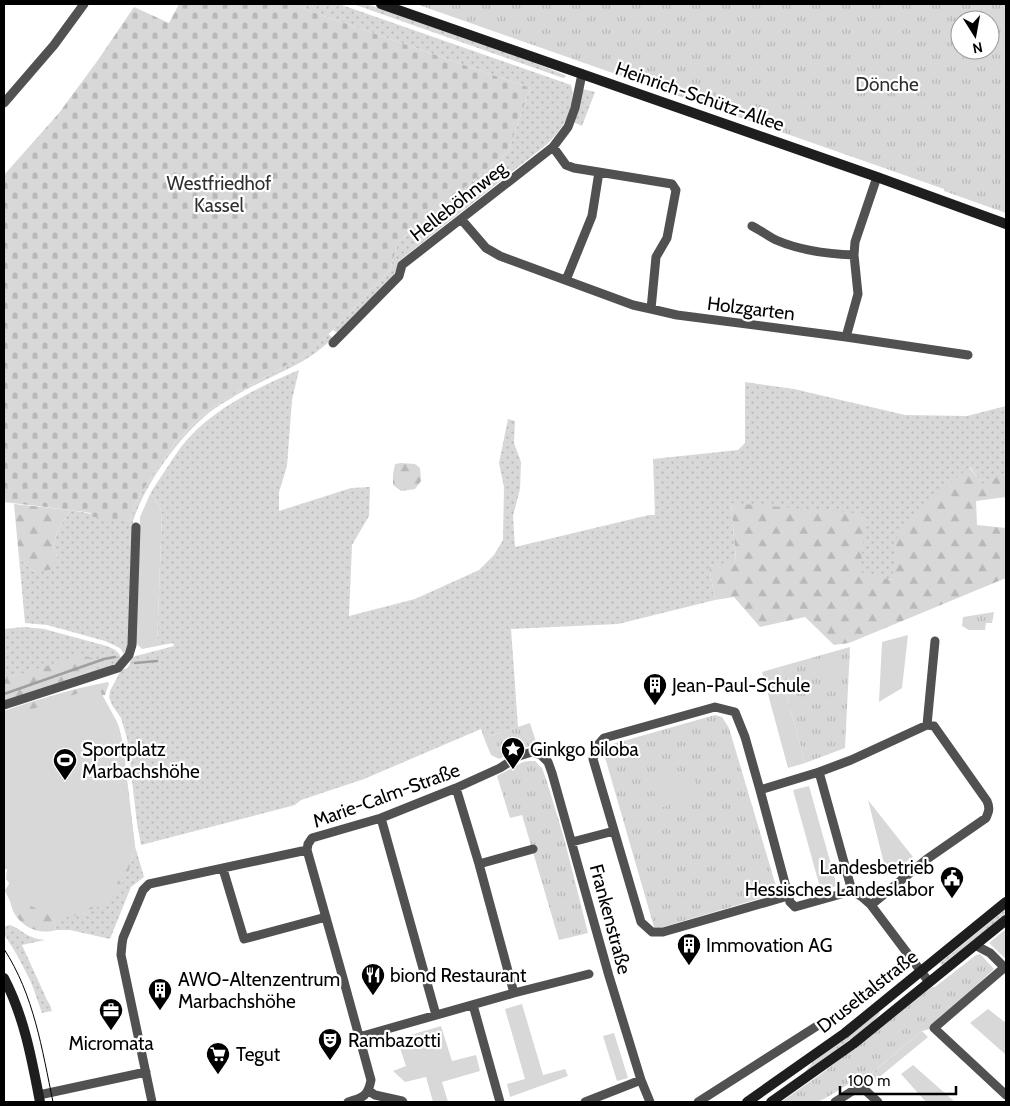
<svg xmlns="http://www.w3.org/2000/svg" width="1010" height="1106" viewBox="0 0 1010 1106" font-family="Cabin,sans-serif">
<defs>
<pattern id="grass-dots" width="8" height="8" patternUnits="userSpaceOnUse" patternTransform="scale(1.25)"><rect width="8" height="8" fill="#d8d8d8"/><path d="M2 2h.1M6 6h.1" fill="none" stroke="#b8b8b8" stroke-width="1.8" stroke-linecap="round"/></pattern>
<pattern id="forest-firs" width="22" height="20" patternUnits="userSpaceOnUse" patternTransform="scale(1.25)"><rect width="22" height="20" fill="#d8d8d8"/><path d="M5 1l3.5 6h-7zM16 11l3.5 6h-7z" fill="#b8b8b8"/></pattern>
<pattern id="cemetery-stones" width="16" height="16" patternUnits="userSpaceOnUse" patternTransform="scale(1.25)"><rect width="16" height="16" fill="#d8d8d8"/><path d="M2 7V4a2 2 0 0 1 4 0v3zM10 15v-3a2 2 0 0 1 4 0v3z" fill="#b8b8b8"/></pattern>
<pattern id="park-tufts" width="24" height="20" patternUnits="userSpaceOnUse" patternTransform="scale(1.25)"><rect width="24" height="20" fill="#d8d8d8"/><path d="M3 7l-1-3M5 7V3M7 7l1-3M15 17l-1-3M17 17v-4M19 17l1-3" fill="none" stroke="#b8b8b8"/></pattern>
</defs>
<rect width="100%" height="100%" fill="#fff"/>
<path fill="url(#grass-dots)" d="M290,4H339L571,85C578,107 561,131 546,145L399,261L394,275L338,333L333,330L390,270L398,242L508,152L530,88Z
M353,4H367L520,57L565,75L566,77L563,78Z
M583,89L595,92L582,126L573,122Z
M328,334L333,338C324,346 314,355 303,361C282,373 259,382 238,394C227,401 212,409 203,418C174,444 145,485 133,521L130,639L125,655L120,648L105,641L47,625L25,623L19,558L34,572L59,560L53,547L57,532L70,510L130,521L135,504L145,487L176,441L203,414L237,392L302,357Z
M299,370L292,400L287,466L279,492V511L351,488L370,487L369,516L352,545L349,616L415,599L479,570L494,555L503,540L504,487L499,463L508,419L515,421L514,443L521,462L520,489L513,516L515,547L649,515H655L653,459L738,450L745,443V382L794,389L905,415L967,416L1006,406V473L983,485L970,467L892,580L860,573L731,504L736,562L709,566L715,600L618,624L511,629L518,727L484,738L481,729L364,779L301,800L295,805L141,845L137,823L127,738L121,718L112,705L109,697L110,691L121,670L128,668L132,657L174,646L173,643L157,646L162,512L151,492C161,477 171,461 181,447C210,410 256,388 299,370Z
M24,627L44,629L103,645C112,648 120,650 121,660L116,665L4,701L75,677L106,663L17,675L4,679V629Z
M135,846L144,877L131,887L110,939L70,930H56L54,921L57,918L88,913L128,874Z
M1006,909V914L942,965L940,963Z
M9,925C17,926 23,934 32,937C36,939 40,939 45,940L22,945L47,1000L50,1005L52,1011L42,1013L31,982L17,955L4,934V927Z
M879,1012L880,1013L873,1022L806,1072H805L813,1062Z"/>
<path fill="url(#forest-firs)" d="M401,463L415,464L420,468L421,481L415,489L401,491L393,485V474L395,464Z
M969,467L983,484L1006,473V497L976,501L977,525L1006,528V578L849,643L834,645L805,617L760,627L734,597L715,600L709,566L736,561L731,503L866,514L860,572L892,580L898,531Z
M14,504L70,510L57,532L53,547L59,560L54,569L34,572L19,558Z
M82,655L106,663L75,677L4,701V679Z
M108,682L109,684L105,695L94,696L4,729V711C38,699 72,689 108,682Z
M116,720L119,727L123,745L135,846L128,874L122,884L106,902L88,913L57,919L54,921L56,930C39,935 23,928 14,913C12,909 11,905 10,901C8,897 6,894 5,890Z
M922,1031L928,1037L871,1084L866,1078Z"/>
<path fill="url(#cemetery-stones)" d="M179,4H290L530,88L508,152L398,242L390,270L333,330L302,357L237,392L203,414L176,441L145,487L135,504L130,521L93,517L91,513L70,510L4,502V175L59,113L98,60L134,7L169,23Z"/>
<path fill="url(#park-tufts)" fill-rule="evenodd" d="M416,4H1006V213L944,191V189ZM960,20H990V50H960Z
M994,612L992,623H986L985,630H969L962,626L963,617Z
M850,647L845,748L805,763L779,667Z
M715,715L722,717L729,728L778,893L663,927H654L602,747Z
M530,723L537,745L521,748L499,759L491,755L484,738Z
M529,761H535L542,768L547,782L564,838L588,933L559,940L522,815L510,818L497,776L523,762Z
M1006,929V959L989,943Z
M980,954L994,969L930,1029L922,1031L861,1082L858,1078L826,1098L817,1102H781L821,1074L932,987H935L976,955Z"/>
<path fill="#d8d8d8" d="M151,492L162,512L157,646L142,649L135,642L140,517Z
M908,635L902,688L879,702L882,642Z
M826,660L848,667L837,686L824,683Z
M779,667L805,763L788,768L762,672Z
M96,687L99,689L116,720L121,735L135,846L117,884L104,900L88,909L51,916L15,898L12,887L6,879L7,869H4V719Z
M692,771L700,797L659,808L652,782Z
M809,786L837,886L821,891L793,790Z
M868,800L913,857L887,875Z
M522,1004L543,1075L565,1069L568,1076L510,1097L507,1084L525,1079L505,1009Z
M988,1009L1006,1023V1055L970,1023Z
M441,1026L452,1061L476,1055L480,1071L442,1082L448,1102H433L426,1077L405,1082L393,1071L406,1066L397,1039Z
M614,1033L628,1078L617,1081L603,1036Z
M913,1065L955,1102H926L901,1074Z"/>
<g fill="none" stroke-linecap="round" stroke-linejoin="round">
<path stroke="#9f9f9f" stroke-width="2.5" d="M135,663L157,661
M4,694L104,659L115,657"/>
<path stroke="#515151" stroke-width="9" d="M4,103L54,45L84,4
M553,147L566,165L574,168L672,184L676,190L667,238L656,257L651,309
M461,219L486,248L500,256L633,305L651,309L677,315L846,337L858,294L854,255L855,242L877,177
M752,226C760,230 768,236 776,240C801,251 828,254 854,255
M566,280L592,216L599,172
M846,337L968,355
M333,343L399,276L402,265L553,147L568,127L575,108L582,74
M4,705L118,668L129,655L132,645L136,527
M927,725L935,641
M819,772L852,891
M456,788L479,864L514,993
M760,790L819,772L851,760L927,725L934,726L987,801C990,808 989,811 986,818L927,859L871,905
M381,818L436,1015
M572,842L614,831
M307,850L343,978L371,1080C368,1096 363,1098 348,1102
M479,864L533,849
M223,869L244,939L326,917
M788,896L663,932H652L641,922L593,759L597,746L604,738L715,707L735,712L745,737L760,790L790,902L795,907L852,891L862,897L871,905L929,982
M975,945L990,953L1006,969
M1005,967L934,1028L1006,1095
M473,1005L500,1102
M359,1037L514,993L589,974
M369,1091L375,1095L402,1101L403,1102
M39,1095L146,1072
M152,1102L121,955L122,944L123,938L143,890L149,884L307,850L308,844L312,838L381,818L456,788L500,768L519,756L532,752L541,755L548,762L552,773L609,976L641,1080L650,1102
M585,1102L641,1080
M698,1102L817,1026
M835,1102L857,1088L865,1090L878,1102"/>
<path stroke="#1e1e1e" stroke-width="10" d="M381,4L877,177L1006,224
M4,978C24,1016 32,1060 40,1102
M747,1102L845,1033L1006,902
M771,1102L853,1044L1006,920"/>
<path stroke="#000" stroke-width="1" d="M4,949C34,995 42,1049 53,1102"/>
</g>
<defs>
<g id="building-pin" transform="scale(1.25)"><path d="M0 17L-7.5 6A9.5 9.5 0 1 1 7.5 6Z" fill="#000" stroke="#fff"/><path d="M-4-6H4V6H1V3H-1V6H-4ZM-2.5-4.3h1.7v1.8h-1.7ZM.8-4.3h1.7v1.8H.8ZM-2.5-1h1.7V.8h-1.7ZM.8-1h1.7V.8H.8Z" fill="#fff"/></g>
<g id="sight-pin" transform="scale(1.25)"><path d="M0 17L-7.5 6A9.5 9.5 0 1 1 7.5 6Z" fill="#000" stroke="#fff"/><path d="M0-6L1.8-2.2L6-1.7L2.9 1.2L3.7 5.4L0 3.3L-3.7 5.4L-2.9 1.2L-6-1.7L-1.8-2.2Z" fill="#fff"/></g>
<g id="stadium-pin" transform="scale(1.25)"><path d="M0 17L-7.5 6A9.5 9.5 0 1 1 7.5 6Z" fill="#000" stroke="#fff"/><path d="M0-5a6.5 5 0 1 0 0 10a6.5 5 0 1 0 0-10ZM-3.5-1.8h7v3.6h-7Z" fill="#fff"/></g>
<g id="civic-pin" transform="scale(1.25)"><path d="M0 17L-7.5 6A9.5 9.5 0 1 1 7.5 6Z" fill="#000" stroke="#fff"/><path d="M-.6-6.5H3V-4.5H.6V-3L4-1V1h2V6H-6V1h2V-1L-.6-3ZM-1.2 2.5V6h2.4V2.5Z" fill="#fff"/></g>
<g id="restaurant-pin" transform="scale(1.25)"><path d="M0 17L-7.5 6A9.5 9.5 0 1 1 7.5 6Z" fill="#000" stroke="#fff"/><path d="M-5-6h1v4h1v-4h1v4h1v-4h1v5L-1.5 .5V6h-2V.5L-5-1ZM5-6V6H3V1.5H1.5Q1.5-4 5-6Z" fill="#fff"/></g>
<g id="office-pin" transform="scale(1.25)"><path d="M0 17L-7.5 6A9.5 9.5 0 1 1 7.5 6Z" fill="#000" stroke="#fff"/><path d="M-6-3h4V-5.5h4V-3h4V5H-6ZM-1-4.5V-3h2v-1.5ZM-6 0V1H6V0Z" fill="#fff"/></g>
<g id="theatre-pin" transform="scale(1.25)"><path d="M0 17L-7.5 6A9.5 9.5 0 1 1 7.5 6Z" fill="#000" stroke="#fff"/><path d="M-5-5.5Q0-4 5-5.5V0Q5 5 0 6Q-5 5-5 0ZM-3.3-2.5H-1v1.5H-3.3ZM1-2.5H3.3v1.5H1ZM-2.8 1Q0 5.5 2.8 1Z" fill="#fff"/></g>
<g id="supermarket-pin" transform="scale(1.25)"><path d="M0 17L-7.5 6A9.5 9.5 0 1 1 7.5 6Z" fill="#000" stroke="#fff"/><path d="M-6-5.5h2.5l.6 2H6L4.5 2H-2.5L-4.4-4H-6ZM-1.5 3.2a1.3 1.3 0 1 0 .1 0ZM3 3.2a1.3 1.3 0 1 0 .1 0Z" fill="#fff"/></g>
</defs>
<g fill-rule="evenodd">
<use href="#building-pin" x="655" y="685"/>
<use href="#sight-pin" x="513" y="749"/>
<use href="#stadium-pin" x="65" y="760"/>
<use href="#civic-pin" x="952" y="878"/>
<use href="#building-pin" x="689" y="945"/>
<use href="#restaurant-pin" x="373" y="975"/>
<use href="#building-pin" x="160" y="990"/>
<use href="#office-pin" x="111" y="1010"/>
<use href="#theatre-pin" x="330" y="1040"/>
<use href="#supermarket-pin" x="218" y="1054"/>
</g>
<g text-anchor="middle" stroke-width="4.5" stroke-linejoin="round" paint-order="stroke">
<g font-size="19" fill="#2f2f2f" stroke="#fff">
<text x="887" y="91">Dönche</text>
<text x="219" y="190">Westfriedhof<tspan x="219" dy="22">Kassel</tspan></text>
</g>
<g font-size="19" fill="#000" stroke="#fff">
<text transform="translate(700 96) rotate(19)" y="7">Heinrich-Schütz-Allee</text>
<text transform="translate(458 201) rotate(-38)" y="7">Helleböhnweg</text>
<text transform="translate(751 308) rotate(7)" y="7">Holzgarten</text>
<text transform="translate(386 795) rotate(-20)" y="7">Marie-Calm-Straße</text>
<text transform="translate(611 919) rotate(75)" y="7">Frankenstraße</text>
<text transform="translate(867 991) rotate(-38)" y="7">Druseltalstraße</text>
</g>
<g font-size="19" fill="#000" stroke="#fff" text-anchor="start">
<text x="672" y="692">Jean-Paul-Schule</text>
<text x="82" y="756">Sportplatz<tspan x="82" dy="22">Marbachshöhe</tspan></text>
<text x="530" y="756">Ginkgo biloba</text>
<text x="934" y="874" text-anchor="end">Landesbetrieb<tspan x="934" dy="22">Hessisches Landeslabor</tspan></text>
<text x="706" y="952">Immovation AG</text>
<text x="390" y="982">biond Restaurant</text>
<text x="178" y="986">AWO-Altenzentrum<tspan x="178" dy="22">Marbachshöhe</tspan></text>
<text x="348" y="1047">Rambazotti</text>
<text x="111" y="1050" text-anchor="middle">Micromata</text>
<text x="236" y="1061">Tegut</text>
</g>
</g>
<rect width="1010" height="1106" fill="none" stroke="#000000" stroke-width="10"/>
<g transform="translate(975 35) rotate(169)"><circle r="24" fill="#ffffff" stroke="#999999"/>
<path d="M0-4L9 19L0 12L-9 19Z" fill="#000000"/>
<text y="-8" font-size="14" font-weight="bold" text-anchor="middle" fill="#000000">N</text>
</g>
<path d="M840 1086v8h116v-8" fill="none" stroke="#000000" stroke-width="2.5"/>
<text x="848" y="1086" font-size="15" fill="#000000" stroke="#ffffff" stroke-width="4" paint-order="stroke">100 m</text>
</svg>
